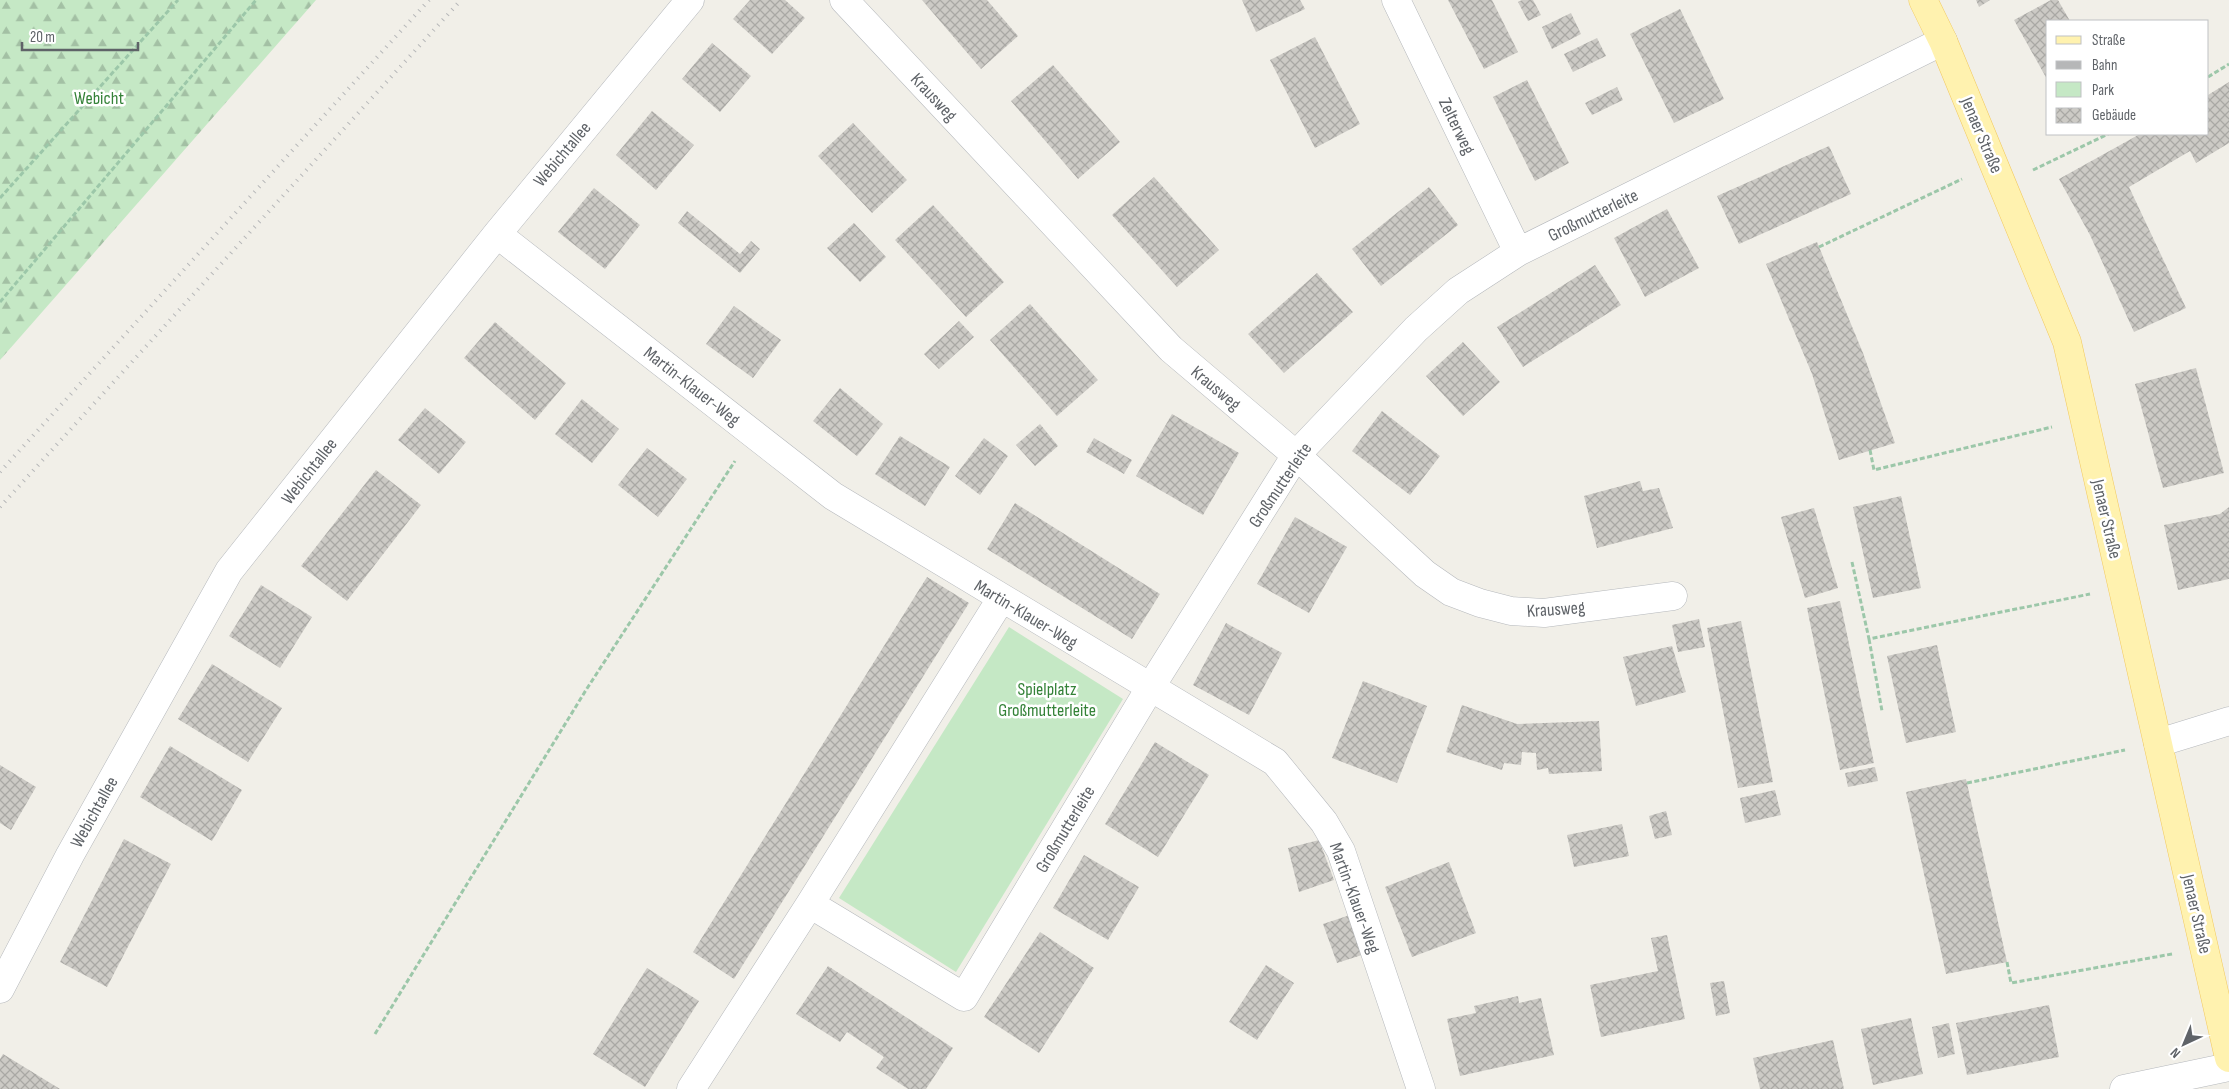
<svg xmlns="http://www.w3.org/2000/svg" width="2229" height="1089" viewBox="0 0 2229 1089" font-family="'Sofia Sans Condensed',sans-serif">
<defs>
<pattern id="forest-firs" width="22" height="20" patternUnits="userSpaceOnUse" patternTransform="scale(1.25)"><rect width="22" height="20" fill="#c5e8c5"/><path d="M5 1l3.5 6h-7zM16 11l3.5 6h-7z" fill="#a3c0a4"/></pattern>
<pattern id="building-cross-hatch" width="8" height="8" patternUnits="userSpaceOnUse" patternTransform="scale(1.25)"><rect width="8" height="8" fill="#cccac5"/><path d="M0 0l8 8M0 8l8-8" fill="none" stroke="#a9a8a4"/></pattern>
</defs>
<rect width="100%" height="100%" fill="#f1efe8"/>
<path fill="url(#forest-firs)" d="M0,0H316L0,360Z"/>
<path fill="#c5e8c5" d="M1009,627L1123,699L956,972L839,898Z"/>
<path fill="url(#building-cross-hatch)" d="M750,0H785L805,18L772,54L733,19Z
M922,0H987L1018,36L981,69Z
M1242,0H1300L1305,9L1256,32Z
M1448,0H1492L1518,52L1484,69Z
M1522,0H1533L1541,15L1528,21L1518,2Z
M1976,0H1990L1979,7Z
M2051,0H2058L2070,21H2048V81L2014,20Z
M1680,9L1724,99L1674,123L1630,34Z
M1571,13L1581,34L1552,49L1542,27Z
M1315,37L1360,124L1315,148L1270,60Z
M1597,38L1606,56L1573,72L1564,54Z
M712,43L751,76L720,112L682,79Z
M1053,65L1120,142L1078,179L1011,101Z
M1527,80L1569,163L1535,181L1493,97Z
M2229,82V143L2196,163L2190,151L2129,187L2186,308L2134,332L2090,235L2059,179L2140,134H2208V95Z
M1617,87L1623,100L1592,115L1585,103Z
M652,111L694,145L656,190L616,155Z
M853,123L907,180L872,213L818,156Z
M1829,146L1851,194L1739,244L1717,196Z
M1154,177L1219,250L1177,287L1112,215Z
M1429,187L1458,225L1381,286L1352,249Z
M594,188L640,225L605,269L558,232Z
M933,205L1004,282L966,317L895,240Z
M1667,209L1699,268L1645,297L1614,238Z
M687,211L740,254L751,241L760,249L740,273L678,223Z
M854,223L886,257L860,282L827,248Z
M1817,242L1863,353L1895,443L1839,460L1812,374L1766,264Z
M1595,265L1621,305L1523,367L1497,327Z
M1317,273L1353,312L1284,373L1248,334Z
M1030,304L1098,380L1057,416L990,340Z
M734,306L781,340L753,378L706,344Z
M959,321L974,337L939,369L924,354Z
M495,322L566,383L535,420L464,358Z
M1463,342L1500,382L1463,416L1426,376Z
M2196,368L2224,473L2163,488L2135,384Z
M840,388L883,424L857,456L813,421Z
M582,399L619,429L592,463L555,434Z
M425,408L466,442L439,474L398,440Z
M1382,411L1440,456L1410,495L1352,451Z
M1172,414L1239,453L1203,515L1136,476Z
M1040,424L1058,446L1035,466L1016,445Z
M900,436L950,467L925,506L875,474Z
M984,438L1008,456L980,495L955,476Z
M1094,438L1132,460L1124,474L1086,452Z
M647,448L687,479L658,517L618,485Z
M376,470L421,505L347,601L301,566Z
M1640,481L1643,491L1659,488L1673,528L1597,548L1584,496Z
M1901,496L1921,588L1873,598L1853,507Z
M1015,503L1160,594L1132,639L987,549Z
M2229,507V579L2178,590L2164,525L2220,514Z
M1814,508L1838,588L1805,598L1781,517Z
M1295,517L1347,547L1309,613L1257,584Z
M927,577L969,603L734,979L693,952Z
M261,585L312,617L280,668L229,636Z
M1840,601L1874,763L1840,770L1807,608Z
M1699,619L1705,647L1678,652L1672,625Z
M1741,621L1773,782L1738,788L1707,628Z
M1226,623L1282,653L1249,715L1193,685Z
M1937,645L1956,732L1906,743L1887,656Z
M1672,646L1686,692L1636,706L1623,657Z
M212,664L282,708L248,762L178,719Z
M1363,681L1427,706L1397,783L1332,758Z
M1462,705L1517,724L1599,721L1602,771L1549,774L1548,768L1537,770L1536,753L1522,752L1521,765L1504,763L1502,770L1446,752Z
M1155,742L1209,775L1158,857L1105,824Z
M170,746L242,790L212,841L140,797Z
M0,765L36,787L11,830L0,823Z
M1875,767L1878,781L1848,787L1845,773Z
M1966,779L2007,962L1946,974L1906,792Z
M1775,790L1781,815L1745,823L1740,798Z
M1666,811L1672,835L1655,839L1649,816Z
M1622,824L1629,856L1574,867L1567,835Z
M124,839L171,864L107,987L60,962Z
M1319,840L1334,880L1299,892L1288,848Z
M1084,855L1139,887L1108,940L1053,908Z
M1449,862L1476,933L1412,957L1385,887Z
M1350,915L1365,954L1337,963L1323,924Z
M1040,932L1094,968L1039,1053L984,1017Z
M1667,935L1685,1019L1601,1037L1590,985L1658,971L1651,938Z
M1266,965L1294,983L1257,1040L1229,1022Z
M828,966L953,1048L926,1089H908L876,1068L884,1057L847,1032L840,1042L796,1014Z
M647,968L699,1001L645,1087L593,1054Z
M1724,981L1730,1013L1716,1016L1710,983Z
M1518,996L1519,1003L1541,998L1554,1055L1460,1076L1447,1019L1476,1013L1474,1006Z
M2049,1005L2059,1057L1967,1075L1956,1023Z
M1911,1018L1923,1074L1873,1085L1861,1029Z
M1949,1023L1955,1054L1938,1058L1932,1027Z
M1833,1040L1844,1089H1760L1753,1058Z
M3,1054L60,1089H0V1059Z"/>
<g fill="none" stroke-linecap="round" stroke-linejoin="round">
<g stroke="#b5b8bc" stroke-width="29">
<path id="street" d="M844,0L1171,349L1296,455L1425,574L1451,592L1480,603L1511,611L1544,613L1673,596
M1396,0L1518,252
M497,234L833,496L1275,762L1324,822L1341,851L1421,1089
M2158,743L2229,721
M810,904L964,997L1150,688L1296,455L1416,329L1458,291L1518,252L1943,41
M0,989L70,855L229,571L497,234L690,0
M691,1089L810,904L1001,599
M2124,1089L2229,1067"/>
</g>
<g stroke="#f2c960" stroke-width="29">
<path id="primary" d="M1923,0L1943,41L2067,342L2229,1058"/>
</g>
<path stroke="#9cc7a9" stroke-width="3" stroke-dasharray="5 2.5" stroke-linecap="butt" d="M2208,77L2229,64
M2033,170L2108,134
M0,198L178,0
M1819,247L1962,179
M0,302L256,0
M1870,450L1874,470L2052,427
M1852,562L1869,639L2090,594
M1869,639L1882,711
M1967,783L2125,750
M2007,962L2011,983L2172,954
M375,1034L586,690L735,461"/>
<use href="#street" stroke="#fff" stroke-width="28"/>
<use href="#primary" stroke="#fff2af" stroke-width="28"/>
<path stroke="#b6b7b8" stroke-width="4" stroke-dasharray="1 6" stroke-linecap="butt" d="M0,472L429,0
M0,507L461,0"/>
</g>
<g text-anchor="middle" stroke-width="5" stroke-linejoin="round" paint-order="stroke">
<g font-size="18" fill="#5f6368" stroke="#fff">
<text transform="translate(934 97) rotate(47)" y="6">Krausweg</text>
<text transform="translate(1457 126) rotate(64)" y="6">Zelterweg</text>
<text transform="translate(1982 135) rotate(67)" y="6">Jenaer Straße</text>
<text transform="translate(562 154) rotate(-50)" y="6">Webichtallee</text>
<text transform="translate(1593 215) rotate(-26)" y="6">Großmutterleite</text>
<text transform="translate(692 386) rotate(38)" y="6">Martin-Klauer-Weg</text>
<text transform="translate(1216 388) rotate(40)" y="6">Krausweg</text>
<text transform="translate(309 471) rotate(-52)" y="6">Webichtallee</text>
<text transform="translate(1280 485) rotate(-56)" y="6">Großmutterleite</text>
<text transform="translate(2107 519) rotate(77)" y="6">Jenaer Straße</text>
<text transform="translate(1556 609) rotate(-4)" y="6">Krausweg</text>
<text transform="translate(1026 614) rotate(31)" y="6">Martin-Klauer-Weg</text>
<text transform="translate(94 812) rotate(-61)" y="6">Webichtallee</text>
<text transform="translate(1065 829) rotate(-59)" y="6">Großmutterleite</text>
<text transform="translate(1355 898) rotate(70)" y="6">Martin-Klauer-Weg</text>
<text transform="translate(2197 914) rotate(77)" y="6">Jenaer Straße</text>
</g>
<g font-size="18" fill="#348238" stroke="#fff">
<text x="99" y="104">Webicht</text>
<text x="1047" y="695">Spielplatz<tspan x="1047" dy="21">Großmutterleite</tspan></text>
</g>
</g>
<rect x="2046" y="20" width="162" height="115" fill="#ffffff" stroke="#bfc1c3"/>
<rect x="2056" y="36" width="25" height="8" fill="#fff2af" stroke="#bfc1c3"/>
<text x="2092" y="45" font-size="15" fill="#5f6368">Straße</text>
<rect x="2056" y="61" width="25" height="8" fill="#b6b7b8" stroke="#bfc1c3"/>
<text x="2092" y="70" font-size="15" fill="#5f6368">Bahn</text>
<rect x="2056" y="82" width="25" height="15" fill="#c5e8c5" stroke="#bfc1c3"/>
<text x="2092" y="95" font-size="15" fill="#5f6368">Park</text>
<rect x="2056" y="108" width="25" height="15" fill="url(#building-cross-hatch)" stroke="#bfc1c3"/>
<text x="2092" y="120" font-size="15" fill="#5f6368">Gebäude</text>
<g transform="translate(2184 1044) rotate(224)" stroke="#ffffff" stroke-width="4" paint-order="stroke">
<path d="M0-4L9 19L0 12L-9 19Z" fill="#5f6368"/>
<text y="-8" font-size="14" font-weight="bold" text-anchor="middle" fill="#5f6368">N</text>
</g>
<path d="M22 42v8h116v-8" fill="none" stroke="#5f6368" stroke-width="2.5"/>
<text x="30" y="42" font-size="15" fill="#5f6368" stroke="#ffffff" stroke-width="4" paint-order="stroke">20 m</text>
</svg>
